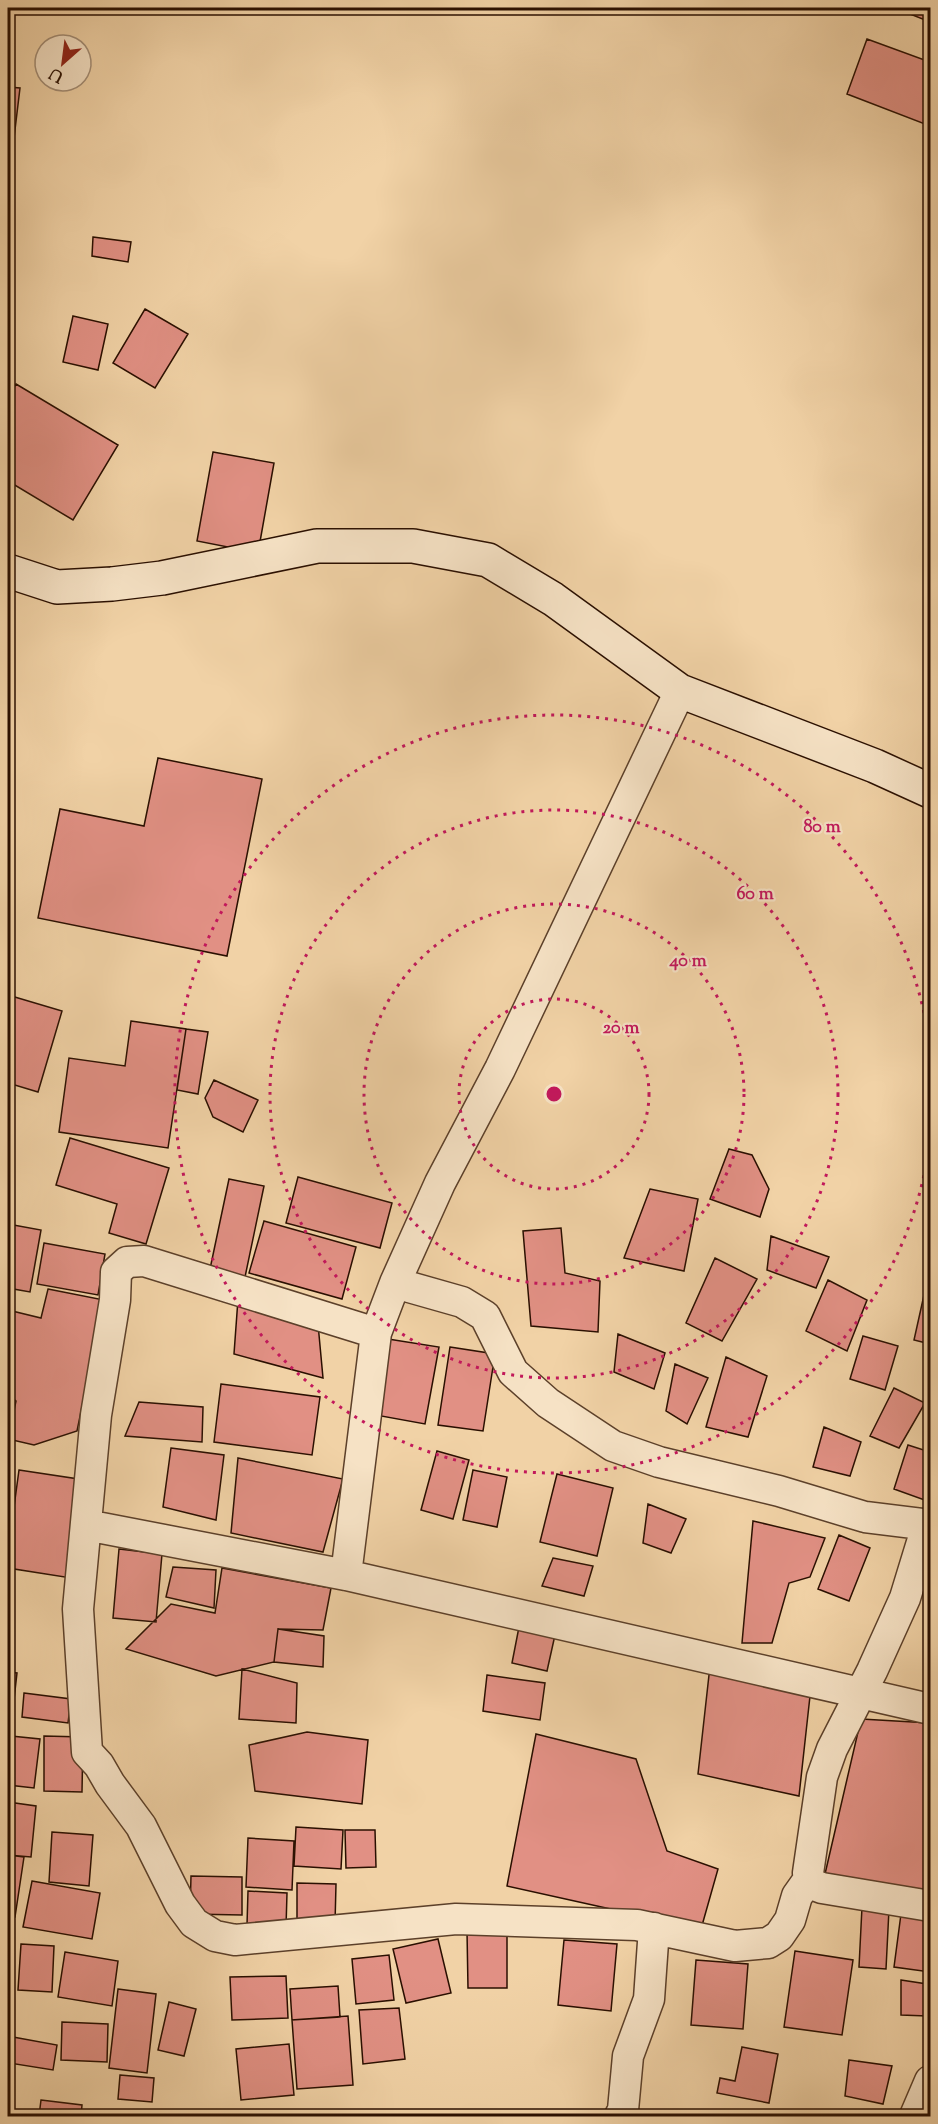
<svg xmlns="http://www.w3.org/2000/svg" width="938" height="2124" viewBox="0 0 938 2124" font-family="'Sorts Mill Goudy',serif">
<rect width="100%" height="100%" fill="#f1d2a6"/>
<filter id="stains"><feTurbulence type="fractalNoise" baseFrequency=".00333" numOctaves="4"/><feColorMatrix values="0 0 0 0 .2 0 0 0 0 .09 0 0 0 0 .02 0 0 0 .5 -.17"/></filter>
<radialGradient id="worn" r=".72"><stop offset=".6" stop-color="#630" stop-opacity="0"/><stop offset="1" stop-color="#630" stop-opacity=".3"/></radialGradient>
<path fill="#e19084" stroke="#2a0f00" stroke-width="1.5" d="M8,8H14L13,16L8,15Z
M895,8H930V22Z
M867,39L930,62V126L847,94Z
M8,87L20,88L14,138L8,137Z
M93,237L131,242L128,262L92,256Z
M145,309L188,334L155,388L113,363Z
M73,316L108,324L98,370L63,362Z
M16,384L118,445L73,520L8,481V398Z
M213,452L274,463L258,553L197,541Z
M158,758L262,779L227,956L38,918L60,809L144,826Z
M8,995L62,1011L38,1092L8,1083Z
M131,1021L186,1029L168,1148L59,1132L69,1058L125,1066Z
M186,1029L208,1032L198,1094L177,1090Z
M214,1080L258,1100L243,1132L213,1117L205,1098Z
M70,1138L169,1168L146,1244L109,1233L117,1204L56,1185Z
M729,1149L752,1155L769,1189L760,1217L710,1199Z
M298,1177L392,1203L380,1248L286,1223Z
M229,1179L264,1186L245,1277L210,1269Z
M650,1189L698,1199L684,1271L624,1258Z
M264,1221L356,1247L342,1299L249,1273Z
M8,1224L41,1230L30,1292L8,1288Z
M561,1228L565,1273L600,1281L598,1332L531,1326L523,1231Z
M771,1236L829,1257L816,1288L767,1270Z
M44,1243L105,1254L98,1295L37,1284Z
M715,1258L757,1279L722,1341L686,1323Z
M828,1280L867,1300L847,1351L806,1331Z
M926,1286L930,1287V1344L914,1340Z
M48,1289L104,1300L77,1431L34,1445L8,1439L16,1401L8,1394V1310L41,1318Z
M238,1299L318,1324L323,1378L234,1354Z
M618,1334L665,1353L654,1389L614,1372Z
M863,1336L898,1346L885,1390L850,1379Z
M388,1339L439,1347L425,1424L381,1416Z
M450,1347L495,1354L483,1431L438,1425Z
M726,1357L767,1376L748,1437L706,1427Z
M675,1364L708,1378L687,1424L666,1411Z
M221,1384L320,1397L312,1455L214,1442Z
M894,1388L925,1403L899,1448L870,1436Z
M139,1402L203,1407L202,1442L125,1436Z
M824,1427L861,1442L850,1476L813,1467Z
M908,1445L930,1452V1502L894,1489Z
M171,1448L224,1455L216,1520L163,1507Z
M437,1451L469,1460L453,1519L421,1510Z
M238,1458L343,1479L323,1552L231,1533Z
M19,1470L85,1480L71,1578L8,1568V1551Z
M473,1470L507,1477L497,1527L463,1520Z
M557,1474L613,1488L597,1556L540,1542Z
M648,1504L686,1519L671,1553L643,1543Z
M753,1521L825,1538L810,1577L789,1583L772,1643H742Z
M839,1535L870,1548L849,1601L818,1589Z
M119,1549L162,1554L156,1622L113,1618Z
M553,1558L593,1566L584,1596L542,1586Z
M173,1567L216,1570L214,1608L166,1597Z
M222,1568L331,1588L323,1630L278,1629L274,1662L216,1676L126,1649L171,1604L215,1613Z
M519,1627L555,1635L547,1671L512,1663Z
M278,1629L324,1636L323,1667L274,1662Z
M710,1666L810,1696L799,1796L698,1774Z
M242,1669L297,1683L296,1723L239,1719Z
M8,1672L17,1673L12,1717L8,1716Z
M487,1675L545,1683L540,1720L483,1711Z
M24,1693L71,1699L68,1723L22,1717Z
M861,1719L930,1723V1895L825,1874Z
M307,1732L368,1740L362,1804L255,1791L249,1745Z
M536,1734L636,1759L667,1851L718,1869L701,1929L507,1886Z
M11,1736L40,1739L34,1788L8,1785Z
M44,1736L83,1737L82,1792L44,1791Z
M8,1802L36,1806L31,1857L8,1855Z
M296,1827L343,1830L341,1869L294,1866Z
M345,1830H375L376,1867L346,1868Z
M52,1832L93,1835L89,1886L49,1882Z
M248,1838L294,1841L292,1890L246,1887Z
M8,1855L24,1857L15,1917L8,1916Z
M191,1876L242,1877V1915L190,1914Z
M32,1881L100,1893L92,1939L23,1927Z
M297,1883L336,1884L335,1924H297Z
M248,1891L287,1893L286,1927L247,1925Z
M862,1907L889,1909L886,1969L859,1967Z
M901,1914L930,1918V1972L894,1967Z
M467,1931H507V1988H468Z
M438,1939L451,1993L406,2003L393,1949Z
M564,1940L617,1944L611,2011L558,2005Z
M21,1944L54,1946L52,1992L18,1990Z
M795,1951L853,1960L842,2035L784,2027Z
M8,1952H11L14,1991H8Z
M65,1952L118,1961L112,2006L58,1997Z
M389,1955L394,2000L356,2004L352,1959Z
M696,1960L748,1964L743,2029L691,2025Z
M286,1976L288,2018L232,2020L230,1977Z
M901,1980L927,1984V2016L901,2015Z
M338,1986L340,2017L292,2020L290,1989Z
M118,1989L156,1994L147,2073L109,2068Z
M169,2002L196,2009L184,2056L158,2050Z
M399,2008L405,2059L363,2064L359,2010Z
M348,2016L353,2085L297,2089L292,2020Z
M62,2022L108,2024L107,2062L61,2060Z
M13,2037L57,2045L53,2070L9,2063Z
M289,2044L294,2095L241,2100L236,2049Z
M742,2047L778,2054L769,2103L717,2093L720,2078L735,2081Z
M849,2060L892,2066L883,2104L845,2096Z
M120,2075L154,2078L152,2102L118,2099Z
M41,2100L82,2105L81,2116H39Z
M802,2112L837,2116H801Z"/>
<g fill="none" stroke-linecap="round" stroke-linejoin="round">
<g stroke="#5c402a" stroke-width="33">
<path id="street" d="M395,1283L462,1302L485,1316L513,1372L548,1403L613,1446L659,1462L779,1491L865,1517L930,1525
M376,1333L144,1261L127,1262L116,1272L115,1300L96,1415L78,1609L87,1752L99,1765L110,1784L141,1826L180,1904L194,1923L215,1936L235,1940L456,1919L637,1925L735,1946L768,1943L779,1936L790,1920L797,1896L809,1879
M86,1525L346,1575L930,1709
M927,1526L905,1598L872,1671L832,1749L822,1777L808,1873L809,1879L814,1885L822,1888L930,1906
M346,1575L376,1333L395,1283L440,1183L500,1069L680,691
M620,2116L623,2110L628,2056L649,1999L654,1928
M915,2116L930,2081"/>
</g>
<g stroke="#2a0f00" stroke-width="36">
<path id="secondary" d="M8,571L57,587L112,584L162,578L317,546H413L488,560L553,599L680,691L875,766L930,791"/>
</g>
<use href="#street" stroke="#f6e2c5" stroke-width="30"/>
<use href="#secondary" stroke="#f6e2c5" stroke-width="33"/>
</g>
<g fill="none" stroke="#c2185b" stroke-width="3" stroke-dasharray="3 6">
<circle cx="554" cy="1094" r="95"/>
<circle cx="554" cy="1094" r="190"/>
<circle cx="554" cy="1094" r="284"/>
<path d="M930 1140A379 379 0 1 1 930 1048"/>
</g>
<circle cx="554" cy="1094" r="9" fill="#c2185b" stroke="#f6e2c5" stroke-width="3"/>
<g font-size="18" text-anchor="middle" font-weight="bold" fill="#c2185b" stroke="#f6e2c5" stroke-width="4.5" stroke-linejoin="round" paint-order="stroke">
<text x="822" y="832">80 m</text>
<text x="755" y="899">60 m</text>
<text x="688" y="966">40 m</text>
<text x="621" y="1033">20 m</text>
</g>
<rect width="938" height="2124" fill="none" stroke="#f1d2a6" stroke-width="30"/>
<rect x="9" y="9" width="920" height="2106" fill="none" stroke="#2a0f00" stroke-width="3"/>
<rect x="15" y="15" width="908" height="2094" fill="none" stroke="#2a0f00" stroke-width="1.5"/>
<g transform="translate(63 63) rotate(208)"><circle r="28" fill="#f6e2c5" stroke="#a48e76" stroke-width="1.5"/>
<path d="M0-4.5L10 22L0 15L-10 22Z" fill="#8f2418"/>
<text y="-9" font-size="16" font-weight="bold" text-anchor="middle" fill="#2a0f00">U</text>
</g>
<rect width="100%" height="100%" filter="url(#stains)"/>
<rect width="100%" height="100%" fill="url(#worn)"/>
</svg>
